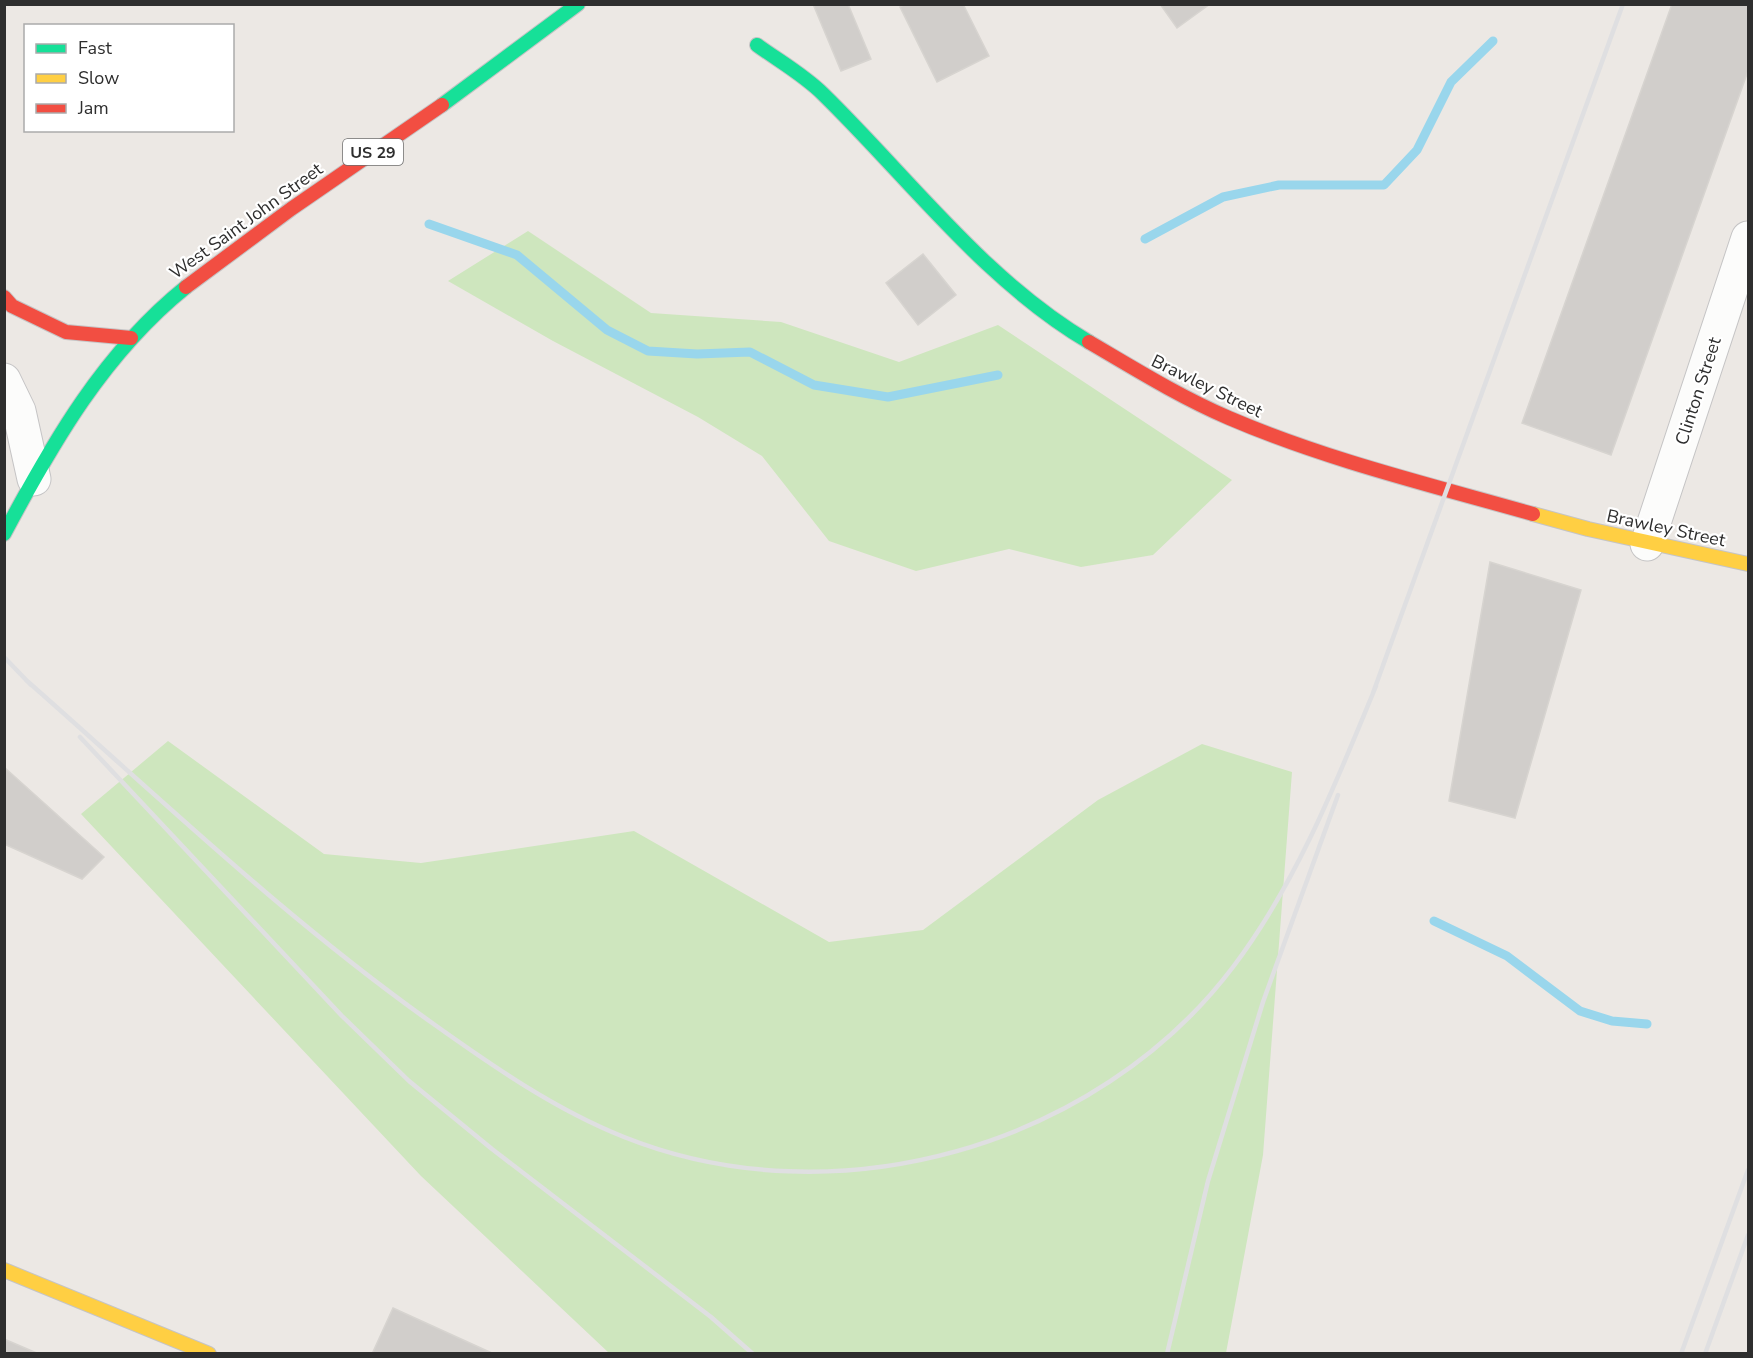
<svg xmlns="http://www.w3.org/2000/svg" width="1753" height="1358" viewBox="0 0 1753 1358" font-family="'Nunito Sans',sans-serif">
<rect width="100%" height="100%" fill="#ece8e4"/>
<path fill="#cee6be" d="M528,231L651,313L781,322L899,362L998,325L1232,480L1153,555L1081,567L1009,549L916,571L829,541L762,456L698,417L553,341L448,281Z
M168,741L324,854L421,863L634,831L829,942L923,930L1098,800L1202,744L1292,772L1263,1155L1226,1353H609L421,1176L81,814Z"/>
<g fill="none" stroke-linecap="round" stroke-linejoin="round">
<path stroke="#99d6ec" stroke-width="9" d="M429,224L517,255L607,330L648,351L697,354L750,352L814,385L888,397L998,375
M1145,239L1223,197L1279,185H1384L1417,150L1451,82L1493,41
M1434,921L1507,956L1580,1011L1612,1021L1647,1024"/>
</g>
<path fill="#d1cecb" stroke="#d7d4d0" stroke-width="1.5" d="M813,4H848L871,59L841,71Z
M905,4H963L989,56L937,82L900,7Z
M1160,4H1210L1177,28Z
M1672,4H1748V71L1611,455L1522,423Z
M923,254L956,295L918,325L886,283Z
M1490,562L1581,590L1515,818L1449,801Z
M4,767L104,857L82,879L4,844Z
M393,1308L494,1354H372Z
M4,1339L39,1354H4Z"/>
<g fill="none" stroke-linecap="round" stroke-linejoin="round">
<g stroke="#c5c4c5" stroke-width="35">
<path id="street" d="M4,380L19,411L34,479
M1647,544L1748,238"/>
</g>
<g stroke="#c5c4c5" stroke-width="16">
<path id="fast" d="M757,45C779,61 804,75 823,94C909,178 984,280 1089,342
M442,105L578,4
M4,534C53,442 104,353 186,287"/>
</g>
<g stroke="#c5c4c5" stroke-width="16">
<path id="slow" d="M1533,514L1588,529L1748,564
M4,1270L209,1354"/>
</g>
<g stroke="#c5c4c5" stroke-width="16">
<path id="jam" d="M186,287L291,209L442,105
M4,297L12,306L66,332L131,338
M1089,342C1135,369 1180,397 1229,418C1327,460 1431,485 1533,514"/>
</g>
<use href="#street" stroke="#fcfcfb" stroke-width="33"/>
<use href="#fast" stroke="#16e098" stroke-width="14"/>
<use href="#slow" stroke="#ffcf43" stroke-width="14"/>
<use href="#jam" stroke="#f24e42" stroke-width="14"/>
<path stroke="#dfdfe1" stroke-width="4.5" d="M4,657L31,685
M26,680C160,798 289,922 435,1025C494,1067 556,1110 624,1137C834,1221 1096,1148 1233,967C1296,884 1336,783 1376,686
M1373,693L1623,4
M80,737L342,1016L409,1081L492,1149L711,1317L753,1354
M1167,1354L1208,1181L1263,1002L1338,795
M1681,1354L1748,1170
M1705,1354L1748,1235"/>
</g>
<g text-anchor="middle" stroke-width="4.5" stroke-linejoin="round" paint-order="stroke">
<rect fill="#fff" stroke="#6d6d6d" stroke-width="1.5" x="343" y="139" width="60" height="26" rx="4.5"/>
<g font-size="16" font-weight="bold" fill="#2e2e2e">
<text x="373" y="158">US 29</text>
</g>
<g font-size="18" fill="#2e2e2e" stroke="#fff">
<text transform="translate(246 221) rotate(-36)" y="6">West Saint John Street</text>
<text transform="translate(1207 386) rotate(26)" y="6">Brawley Street</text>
<text transform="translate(1698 391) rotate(-72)" y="6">Clinton Street</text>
<text transform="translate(1666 528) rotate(12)" y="6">Brawley Street</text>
</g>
</g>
<rect width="1753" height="1358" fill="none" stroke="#2e2e2e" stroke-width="12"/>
<rect x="24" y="24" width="210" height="108" fill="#ffffff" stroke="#ababab" stroke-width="1.5"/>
<rect x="36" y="44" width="30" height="9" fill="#16e098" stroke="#ababab" stroke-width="1.5"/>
<text x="78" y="54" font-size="18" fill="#2e2e2e">Fast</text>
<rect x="36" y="74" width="30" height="9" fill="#ffcf43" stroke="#ababab" stroke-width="1.5"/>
<text x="78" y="84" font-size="18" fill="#2e2e2e">Slow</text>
<rect x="36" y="104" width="30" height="9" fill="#f24e42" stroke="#ababab" stroke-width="1.5"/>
<text x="78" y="114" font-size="18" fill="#2e2e2e">Jam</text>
</svg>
